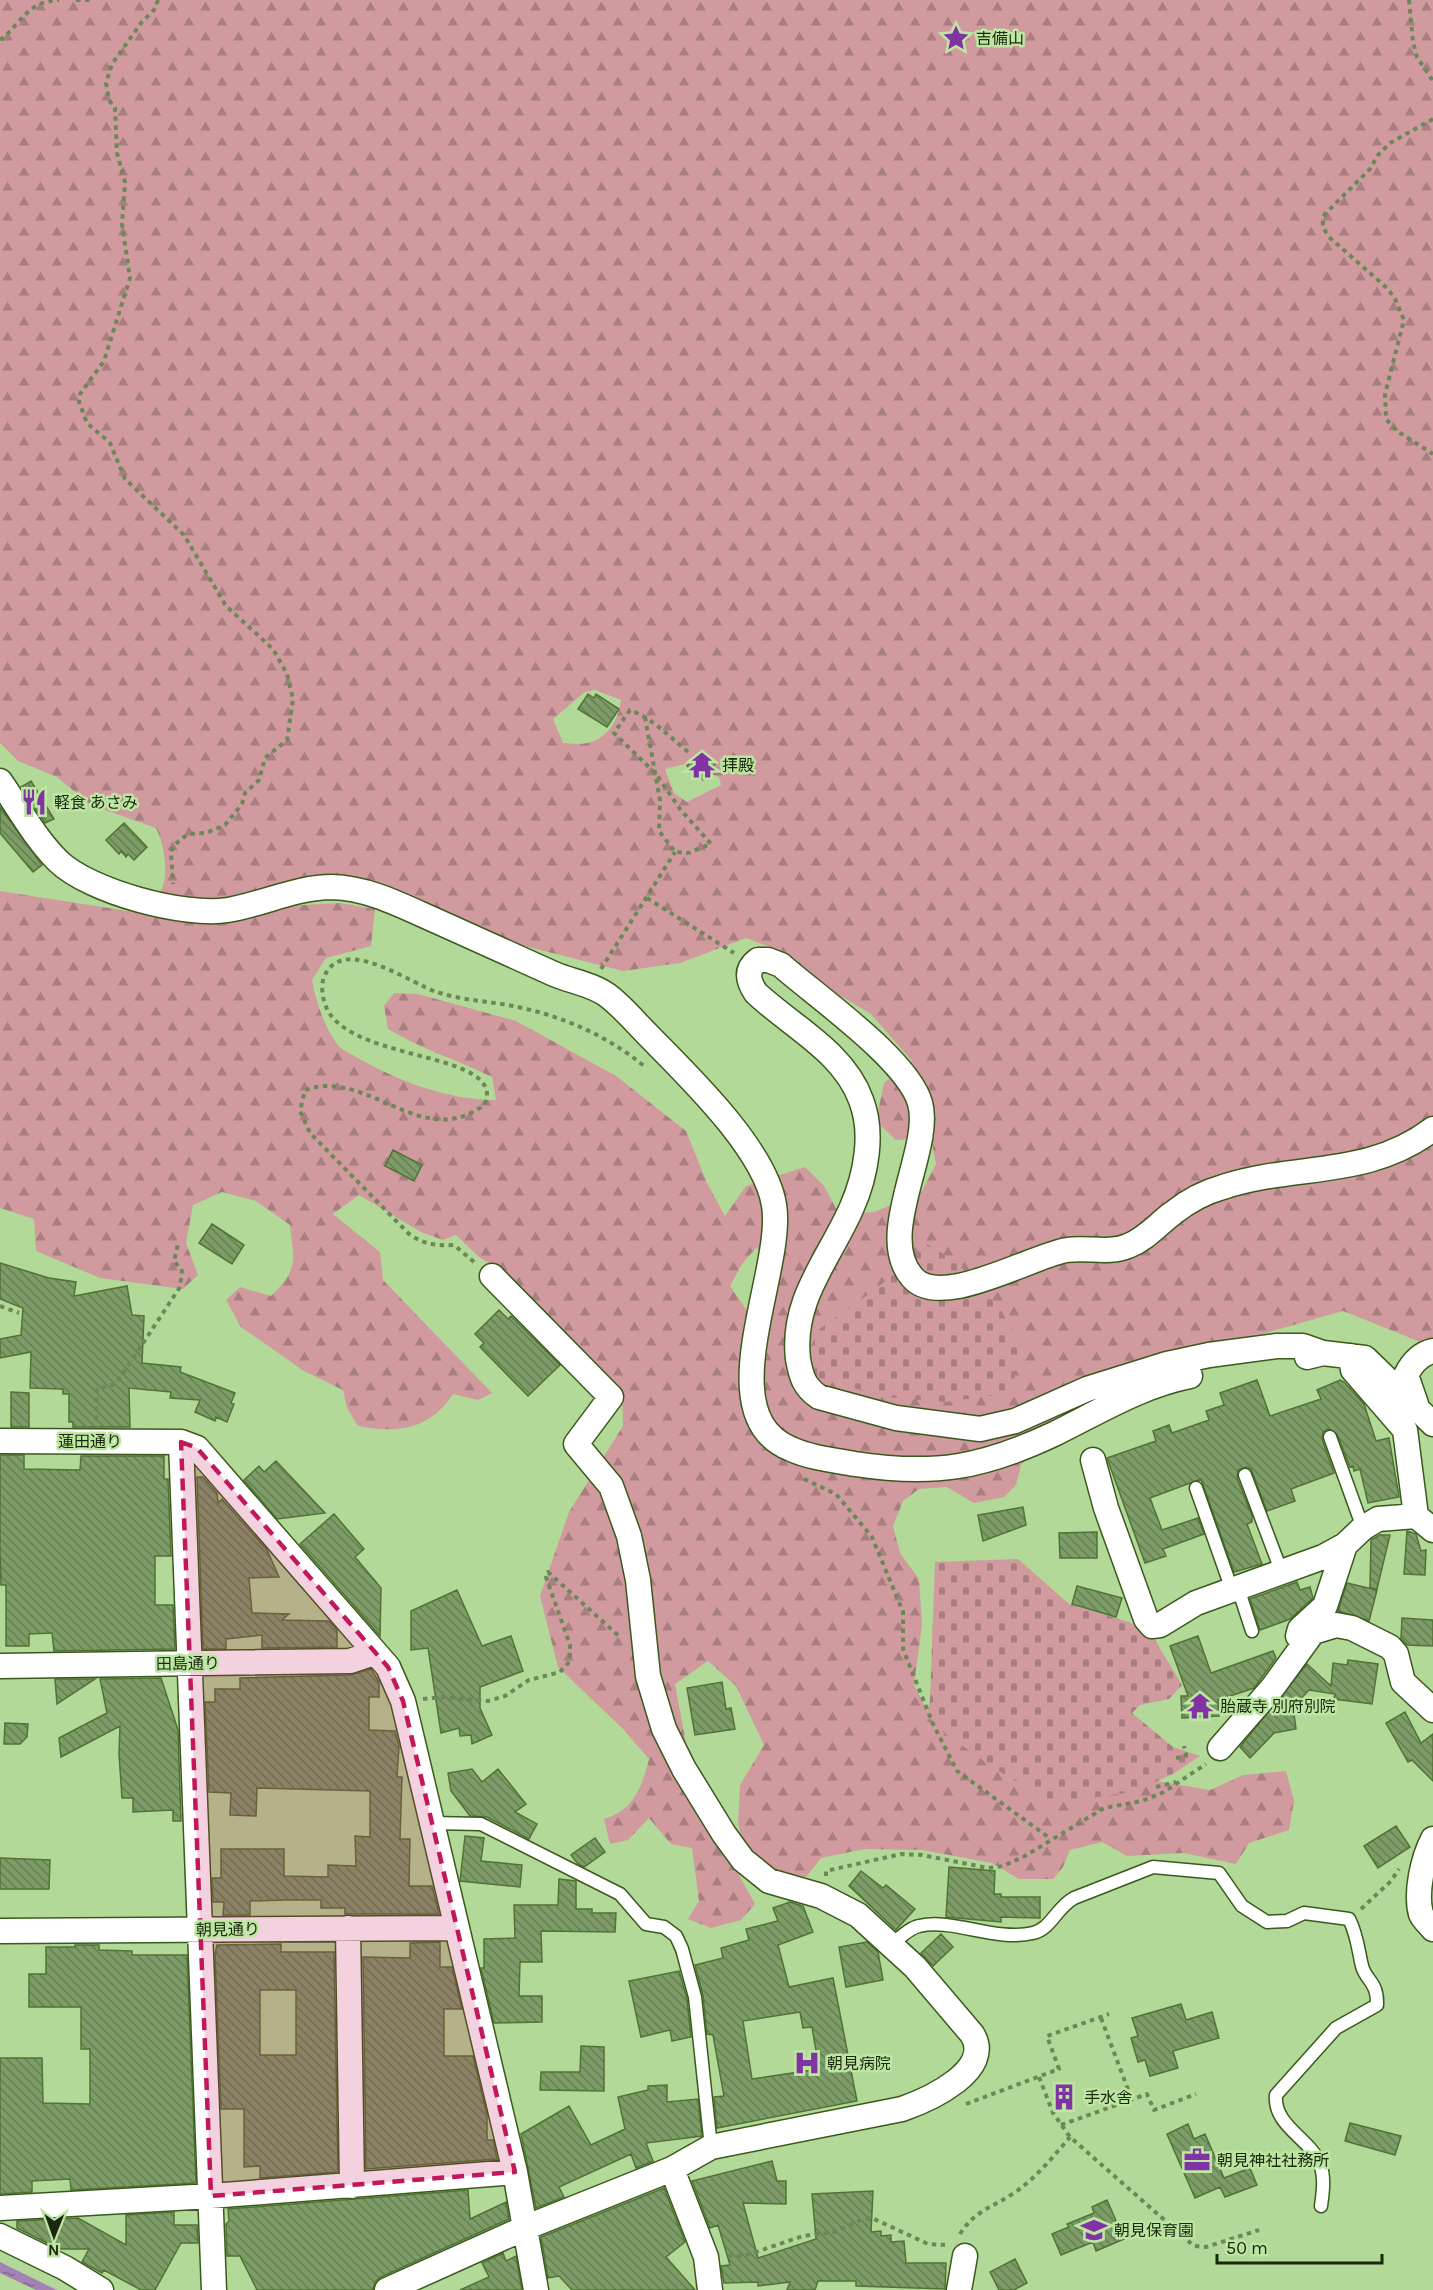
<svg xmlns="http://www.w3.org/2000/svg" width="1433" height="2290" viewBox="0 0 1433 2290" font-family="Karla,'Noto Sans JP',sans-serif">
<defs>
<pattern id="forest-firs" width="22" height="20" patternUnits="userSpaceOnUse" patternTransform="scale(1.5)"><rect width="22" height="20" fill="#d19a9f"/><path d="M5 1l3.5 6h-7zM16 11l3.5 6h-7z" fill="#a97e80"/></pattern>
<pattern id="cemetery-stones" width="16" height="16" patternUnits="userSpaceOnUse" patternTransform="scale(1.5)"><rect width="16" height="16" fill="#d19a9f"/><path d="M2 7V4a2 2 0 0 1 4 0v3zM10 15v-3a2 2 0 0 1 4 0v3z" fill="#a97e80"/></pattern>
<pattern id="water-ripples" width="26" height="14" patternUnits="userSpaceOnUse" patternTransform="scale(1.5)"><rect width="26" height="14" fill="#a382b6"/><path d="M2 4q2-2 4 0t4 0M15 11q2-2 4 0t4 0" fill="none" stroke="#846a92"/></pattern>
<pattern id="building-back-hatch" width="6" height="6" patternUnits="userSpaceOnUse" patternTransform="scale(1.5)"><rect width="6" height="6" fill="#7d9c67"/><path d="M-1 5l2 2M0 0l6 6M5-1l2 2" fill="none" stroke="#667f53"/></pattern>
</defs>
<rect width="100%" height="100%" fill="#b2d997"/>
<path fill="url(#forest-firs)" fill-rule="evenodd" d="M0,0H1433V1347L1343,1311L1199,1352L1036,1448L1021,1465L1016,1485L1004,1497L974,1503L947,1487L919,1489L903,1501L893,1526L900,1553L919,1579L922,1625L914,1685L930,1716L1157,1781L1210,1790L1243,1775L1286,1771L1294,1801L1289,1830L1249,1843L1236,1864L1184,1853L1127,1856L1102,1842L1070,1850L1063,1867L1053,1879H1019L992,1863L922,1850L865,1849L821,1858L806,1877L772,1873L745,1853L738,1823L740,1785L764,1745L736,1686L708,1661L675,1684L687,1749L733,1864L755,1904L741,1920L711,1928L688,1919L699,1901L692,1848L671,1844L649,1818L628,1840L610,1844L604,1819C634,1810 642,1787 649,1759L623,1729L558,1667L540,1596L569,1512L623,1426L622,1392L497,1268L479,1257L456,1235L443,1240L421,1232L359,1195L333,1214L380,1252L383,1280L492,1393L478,1400L453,1394C430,1429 399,1434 358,1426L347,1408L343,1390L304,1371L241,1327L226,1300L240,1287L271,1296C299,1269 294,1261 290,1225L256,1201L222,1192L193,1205L186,1243L198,1275L183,1289L100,1278L36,1251L34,1219L0,1208V891L140,913C146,906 154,899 160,892C170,878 164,843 156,828L91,805L57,777L18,761L0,743ZM595,690L621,700C619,719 608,739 587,743C580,745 570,743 563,743L553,719L585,692ZM685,764L719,777L721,785L687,802L674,793L665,769ZM322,875H343L381,885L501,940L623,971L680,963L746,938L781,951L819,983L871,1014L912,1061L884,1083L876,1121L896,1140L931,1138L936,1164L922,1191L875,1212L839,1214L824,1186L805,1167L746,1186L725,1216L707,1183L686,1131L616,1076L516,1021L418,994L394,993L384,1006L388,1029C421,1049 458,1060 492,1077L496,1100C447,1100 398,1081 356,1057C350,1053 341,1050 337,1044C324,1026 316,1002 312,980L326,958L371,946L375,909L340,903L286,906L304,878ZM756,1248L781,1259L752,1318L730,1286L742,1264Z"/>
<path fill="url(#cemetery-stones)" d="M927,1244L954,1260L1000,1308L1020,1345L1012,1393L945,1402L886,1397L818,1378L814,1333L876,1289Z
M1018,1559L1069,1604L1129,1622L1152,1635L1182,1685L1169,1699L1140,1705L1132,1713L1173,1747L1200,1756L1173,1774L1133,1792L1054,1803L997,1770L926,1720L930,1700L935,1562Z"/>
<path fill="url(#water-ripples)" d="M0,2262L57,2290H36L0,2273Z"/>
<path fill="url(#building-back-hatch)" stroke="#517335" stroke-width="1.5" fill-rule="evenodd" d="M588,694L594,698L596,694L619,709L607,727L578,709Z
M701,751L715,764L703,780L687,766Z
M31,781L54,819L45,823L21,787Z
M0,807L42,865L33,872L0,833Z
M124,823L147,847L134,860L128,854L126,857L121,851L119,854L106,840Z
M393,1150L422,1165L414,1181L385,1166Z
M212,1224L244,1245L232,1264L199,1243Z
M0,1263L49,1278L76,1282L74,1296L127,1286L132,1315L144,1316L142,1363L181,1367L180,1372L235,1393L231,1403L234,1404L227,1422L216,1417L215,1421L195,1412L200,1400L170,1398L171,1392L129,1388L130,1427H73V1422H69V1394H63V1389L30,1388L31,1352L0,1358V1339L21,1335L23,1308L0,1299Z
M499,1310L508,1319L511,1316L560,1365L528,1396L480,1347L484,1343L475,1334Z
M1257,1380L1270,1416L1321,1399L1317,1390L1340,1380L1344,1382L1364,1404L1376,1441L1389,1438L1399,1497L1368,1503L1360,1469L1354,1471L1353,1466L1350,1467L1337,1434L1328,1429L1323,1432L1322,1439L1334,1473L1291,1489L1295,1501L1267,1511L1251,1469L1246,1467L1238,1470L1237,1478L1252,1516V1522L1247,1524L1262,1564L1234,1572L1201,1479L1150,1498L1162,1530L1198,1518L1204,1534L1163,1549L1166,1556L1145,1563L1107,1458L1156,1441L1153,1431L1169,1425L1172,1433L1209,1420L1206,1411L1224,1405L1220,1393Z
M11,1392L29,1393V1427H11Z
M0,1455H24V1469L80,1470L81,1456H164V1479H168L171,1556H155V1605H173L175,1649L54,1651L52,1633L29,1634V1646H6V1585H1L0,1552Z
M276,1461L293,1479L325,1513L277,1519L244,1480L259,1466L264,1472Z
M197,1477H203L217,1493L218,1503L222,1499L267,1550L279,1577L249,1578L252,1613L289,1614L282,1620L329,1621L337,1630V1647L262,1648V1635L226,1639V1649H203Z
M1023,1507L1026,1525L983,1541L978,1515Z
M334,1514L364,1549L355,1557L381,1588L380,1636L300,1544Z
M1407,1531L1416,1534L1421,1551L1426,1550L1425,1575L1404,1574Z
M1097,1532V1558H1060L1059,1533Z
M1380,1535H1390L1377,1589L1370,1588L1371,1540Z
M1297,1582L1300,1590L1310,1587L1313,1598L1290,1619L1260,1630L1250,1599Z
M1347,1583L1377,1590L1369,1621L1338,1611Z
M1077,1586L1122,1598L1116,1617L1072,1604Z
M457,1590L482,1646L511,1636L523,1671L480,1687V1708L492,1735L472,1744L471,1735L460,1736L459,1728L441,1733L428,1648L411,1650V1611Z
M1402,1618L1433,1620V1646L1407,1645L1401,1638Z
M1198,1636L1211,1673L1273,1651L1276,1658L1254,1688L1218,1700L1219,1716L1182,1718L1181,1696H1188L1170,1646Z
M1348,1660L1378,1664L1372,1704L1334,1699L1335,1694L1309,1690L1293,1707L1296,1729L1274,1733L1250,1758L1240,1747L1307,1664L1331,1686L1333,1663L1347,1665Z
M371,1669L379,1682V1697H369V1730L395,1731L399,1746L397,1777H402L400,1839H410L409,1886H432L439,1914H345V1908H321V1900H284L250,1901V1915H223L224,1902H213L212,1878H221V1849H284V1876L328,1877V1865L356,1866L355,1836L370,1837V1791L257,1788L256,1816L230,1815L231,1793L209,1792L205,1702H215V1689H240V1678L350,1675Z
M161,1678L178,1730L181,1821H173V1810L133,1812V1798H122L119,1754L120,1726L61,1757L59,1738L107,1713L100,1679Z
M55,1679H95L57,1704Z
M722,1682L726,1709L731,1708L735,1729L695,1735L687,1688Z
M1405,1712L1421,1743L1433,1734V1781L1412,1760L1408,1762L1386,1723Z
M5,1723L28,1724L27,1737L20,1744H4Z
M472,1769L482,1782L498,1769L526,1804L515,1812L537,1824L529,1839L487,1817L470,1816L451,1791L448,1773Z
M1396,1826L1410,1847L1378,1868L1364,1846Z
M465,1836L484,1838L481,1861L522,1865L520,1887L460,1881Z
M595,1838L605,1852L584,1867L577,1863L571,1855Z
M0,1858L50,1860L49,1889H0Z
M949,1867L995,1871L994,1894H1001V1897H1040V1918L1001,1917V1922L946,1917Z
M861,1871L883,1888L886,1885L915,1909L896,1930L849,1886Z
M559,1879L576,1881V1909H592V1913H616L615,1932L541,1931L542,1962H520L519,1996H542V2022L494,2023L481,1968H484V1939L515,1938L514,1905H558Z
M790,1902L803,1906L813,1932L778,1945L789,1987L833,1978L857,2101L717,2128L714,2097L724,2096L713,2035L707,2034L703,1996L695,1965L723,1958L721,1948L749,1940L746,1929L778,1921L773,1908ZM800,2012L803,2028L812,2027L819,2069L752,2079L743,2021Z
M941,1934L953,1947L933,1966L921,1953Z
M440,1942V1967H452L462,2009H444V2056H473L487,2115V2140H493L497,2159L366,2169L363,1957L410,1958V1943Z
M867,1942L878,1952L883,1980L846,1987L839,1947Z
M281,1944V1952H334L338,2172L260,2178V2166L244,2167V2109H221L215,1955L217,1945ZM260,1990H296V2055H260Z
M75,1945H99V1950L132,1951V1955H187L196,2183L71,2190L70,2179L32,2181V2192L0,2194V2058H42L43,2103L90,2104V2049H81V2007H29V1974H46V1947H75Z
M679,1971L687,1999L691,2037L672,2041L670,2030L641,2037L629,1981Z
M1181,2004L1186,2020L1212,2012L1219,2038L1173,2051L1178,2068L1150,2076L1145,2060L1138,2062L1131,2038L1138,2036L1132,2018Z
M581,2046L604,2047V2091L540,2090L541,2072H580Z
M667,2085V2102L698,2099L702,2136L646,2143L653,2161L636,2168L631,2154L559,2187L564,2197L536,2208L521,2134L569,2106L591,2145L625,2129L618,2097L648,2090V2086Z
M1350,2123L1401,2136L1395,2155L1345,2141Z
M1188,2124L1194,2139L1205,2134L1224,2178L1250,2168L1257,2185L1225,2197L1220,2187L1195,2198L1167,2134Z
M772,2161L777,2181H786V2204L743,2203L758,2258L816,2239L812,2194L873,2191L871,2232L881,2231V2236L891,2235V2242L904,2241L906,2263H946L945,2289L856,2286V2281H818L815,2290H787L790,2282L758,2286V2282L724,2283L721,2266L730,2265L718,2225L710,2228L692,2181Z
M664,2188L685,2242L666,2257L695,2290H572L559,2276L548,2278L541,2237Z
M468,2190L470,2219L506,2202L509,2219L381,2277L375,2282L373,2290H257L240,2256H227L226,2224L229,2221L228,2209Z
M1107,2200L1124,2239L1096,2251L1093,2242L1061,2255L1052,2234L1069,2227L1067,2224L1094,2213L1092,2207Z
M174,2212V2225H197L198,2243H181L155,2290H141L104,2270L102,2273L82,2262L89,2249H59V2243H47L17,2228V2221L78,2218L126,2245V2215Z
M503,2253L506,2261L516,2256L522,2290H460L489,2277L482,2263Z
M1015,2259L1027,2283L1014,2290H999L990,2272Z"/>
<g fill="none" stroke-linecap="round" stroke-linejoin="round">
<g stroke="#395a1c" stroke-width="15">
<path id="lane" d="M1330,1437L1363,1528
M1245,1475L1282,1573
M1196,1488L1232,1590
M1238,1588L1252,1631
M432,1823L481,1824L620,1894L646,1924L664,1927L676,1936L682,1949L695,1997L711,2147
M892,1944C900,1938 909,1928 919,1926C954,1918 995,1942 1033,1933C1051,1929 1056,1908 1074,1898L1153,1867L1219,1873L1242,1906L1267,1922L1287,1921L1304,1913L1349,1919C1357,1934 1358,1949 1362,1966C1366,1981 1378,1982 1377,2005L1336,2028L1276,2095C1273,2126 1310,2138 1320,2164C1325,2177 1323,2192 1321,2206"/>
</g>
<g stroke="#395a1c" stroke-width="27">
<path id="street" d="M0,781C18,807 35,838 58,861C90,892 185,917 228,910C263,904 297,887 332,887C371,888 406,908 441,923C478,940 516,957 554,974C570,981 592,984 607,995C622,1006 635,1022 648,1035C688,1076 765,1149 774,1205C785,1270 707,1415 791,1449C811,1458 833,1460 855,1464C934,1476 982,1468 1054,1434C1099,1412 1140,1386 1190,1376
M1323,1353L1303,1346H1277L1209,1355L1167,1364L1087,1389L1015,1421L980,1429L896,1418L819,1397C804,1387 801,1376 798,1359C791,1299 830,1258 852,1207C866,1175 874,1133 861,1100C844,1052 791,1026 756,993C748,981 745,970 758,960H768L781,965C816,996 908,1060 920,1103C933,1148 875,1235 912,1277C940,1311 1033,1255 1067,1250C1087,1247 1109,1254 1128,1246C1146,1239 1158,1224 1173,1213C1188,1201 1205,1192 1223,1187C1296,1163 1367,1179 1433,1129
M1307,1357L1323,1353L1365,1358L1433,1424
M1416,1404L1406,1375C1412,1363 1420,1354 1433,1351
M0,1441L181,1442L197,1448L388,1667L403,1701L515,2172L536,2290
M181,1442L214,2290
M1093,1460L1106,1508L1146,1619L1152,1626L1160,1625L1196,1603L1323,1557L1345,1545L1363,1528L1378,1519L1416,1516L1405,1430L1353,1370L1351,1356
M1416,1516L1433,1530
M1298,1636L1300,1629L1325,1606L1345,1545
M0,1666L350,1661L374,1653
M1220,1748L1273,1687L1313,1632L1336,1625L1352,1628L1390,1647L1396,1654L1403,1682L1433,1710
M1433,1839C1423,1858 1415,1893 1421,1914C1423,1919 1429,1924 1433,1929
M348,1928L352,2186
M0,1931L457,1928
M672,2169L706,2257L710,2290
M0,2208L211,2196L515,2172
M0,2236L65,2268L101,2290
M387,2290L527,2227L672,2169L711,2147L902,2109C928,2100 995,2070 972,2034L915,1967L858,1915L821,1896L769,1881L743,1860L724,1834L684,1769L664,1729L648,1676L638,1580L629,1536L611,1486L576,1444L611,1397L492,1276
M959,2290L965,2256"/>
</g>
<path stroke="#6c8858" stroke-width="4" stroke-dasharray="4.5 4.5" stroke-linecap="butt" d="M76,0H92
M158,0L154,10L141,23L112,64L106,83L109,100L115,108L117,153L125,182L122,224L130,278L104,361L80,394L79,402L87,423L110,443L125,479L184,535L226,606L273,649L287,674L293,699L287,740L265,758L259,780L245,793L242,804L225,825L206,833L188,834L174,845L171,852L173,884
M1409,0L1413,42L1417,57L1433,81
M0,38L2,39C23,20 28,2 59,0
M1433,119L1390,143L1378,155L1370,169L1325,214C1321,224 1323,228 1329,237L1387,288L1395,299L1404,320L1385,394L1386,419L1397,431L1433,454
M645,717L660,800L659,831L675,852L688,853L711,844L680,809L656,774L614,733L630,710C653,719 669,736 688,752
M647,898L734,953
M601,969L675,852
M474,1262L454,1245C436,1246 423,1244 409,1234L310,1133L300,1111L305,1090C365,1068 419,1147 478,1109C484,1106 487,1102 487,1095C488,1051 343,1060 325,1004C322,995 321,985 324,977C342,933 411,984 437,992C463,1001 491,1001 518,1007C564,1017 608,1036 644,1066
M0,1306L19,1313
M96,1420L97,1389L115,1384L124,1372L180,1287L182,1271L174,1261L178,1244
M804,1479L836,1494L872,1537L903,1612V1649L933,1724L957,1771L1051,1839
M423,1699L443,1697L488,1701L505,1696L529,1680L560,1672L570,1661V1645L546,1577L548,1572L620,1637
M1176,1758L1186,1756L1184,1746
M1156,1787L1176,1782
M826,1876V1871L901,1854L922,1855L988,1868L1003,1866L1025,1856L1104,1808L1142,1801L1164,1792L1206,1764
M1361,1909L1391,1881L1399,1869
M1101,2018L1132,2100
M1039,2077L1053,2113L1070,2137L1194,2246L1206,2247L1259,2230
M966,2104L1059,2069L1047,2036L1109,2014
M1061,2125L1147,2094L1154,2110L1196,2094
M960,2234C974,2211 993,2207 1014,2193C1036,2178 1053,2157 1070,2137
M728,2256H744L803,2236L835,2232L863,2219L872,2218L928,2244L945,2245"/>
<use href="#lane" stroke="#fff" stroke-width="12"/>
<use href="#street" stroke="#fff" stroke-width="24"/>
</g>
<path fill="#c2185b" fill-opacity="0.2" stroke="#c2185b" stroke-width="4.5" stroke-dasharray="12 8" stroke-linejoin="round" d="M181,1442L197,1448L388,1667L403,1701L515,2172L211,2196Z"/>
<defs>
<g id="sight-bare" transform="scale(2.07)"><path d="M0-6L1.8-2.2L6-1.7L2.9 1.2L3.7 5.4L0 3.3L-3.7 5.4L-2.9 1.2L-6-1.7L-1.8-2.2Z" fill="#8133a4" stroke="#bee6a3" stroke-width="2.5" paint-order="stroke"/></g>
<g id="temple-bare" transform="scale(2.07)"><path d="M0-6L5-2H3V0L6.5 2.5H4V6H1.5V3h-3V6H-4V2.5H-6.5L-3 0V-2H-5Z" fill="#8133a4" stroke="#bee6a3" stroke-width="2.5" paint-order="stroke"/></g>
<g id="restaurant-bare" transform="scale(2.07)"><path d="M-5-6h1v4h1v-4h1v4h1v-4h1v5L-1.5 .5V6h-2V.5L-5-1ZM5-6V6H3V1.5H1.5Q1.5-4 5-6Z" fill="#8133a4" stroke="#bee6a3" stroke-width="2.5" paint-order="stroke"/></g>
<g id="hospital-bare" transform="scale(2.07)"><path d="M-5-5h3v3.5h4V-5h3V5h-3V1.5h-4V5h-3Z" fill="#8133a4" stroke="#bee6a3" stroke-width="2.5" paint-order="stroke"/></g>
<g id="building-bare" transform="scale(2.07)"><path d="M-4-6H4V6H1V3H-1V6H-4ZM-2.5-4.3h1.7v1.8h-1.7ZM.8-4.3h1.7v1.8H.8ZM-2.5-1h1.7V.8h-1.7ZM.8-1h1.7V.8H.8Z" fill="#8133a4" stroke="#bee6a3" stroke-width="2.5" paint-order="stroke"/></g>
<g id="office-bare" transform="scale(2.07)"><path d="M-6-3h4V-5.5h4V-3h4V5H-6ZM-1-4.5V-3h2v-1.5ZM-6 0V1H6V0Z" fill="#8133a4" stroke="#bee6a3" stroke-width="2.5" paint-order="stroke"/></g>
<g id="school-bare" transform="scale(2.07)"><path d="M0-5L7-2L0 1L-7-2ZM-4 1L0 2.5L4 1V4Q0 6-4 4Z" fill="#8133a4" stroke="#bee6a3" stroke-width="2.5" paint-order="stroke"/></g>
</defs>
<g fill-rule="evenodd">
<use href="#sight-bare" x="956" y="38"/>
<use href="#temple-bare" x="702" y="765"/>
<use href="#restaurant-bare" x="34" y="802"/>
<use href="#temple-bare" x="1200" y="1706"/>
<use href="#hospital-bare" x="807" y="2063"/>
<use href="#building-bare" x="1064" y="2097"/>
<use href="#office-bare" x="1197" y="2160"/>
<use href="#school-bare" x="1094" y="2230"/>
</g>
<g text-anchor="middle" stroke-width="5" stroke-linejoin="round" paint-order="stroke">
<g font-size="16" fill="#1a280e" stroke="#bee6a3" text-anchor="start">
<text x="976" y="44">吉備山</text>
<text x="722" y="771">拝殿</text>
<text x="54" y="808">軽食 あさみ</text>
<text x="1220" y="1712">胎蔵寺 別府別院</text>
<text x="827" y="2069">朝見病院</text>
<text x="1084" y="2103">手水舎</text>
<text x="1217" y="2166">朝見神社社務所</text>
<text x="1114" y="2236">朝見保育園</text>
</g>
<g font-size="16" fill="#1a280e" stroke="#bee6a3">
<text x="90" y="1447">蓮田通り</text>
<text transform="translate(188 1663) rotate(-1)" y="6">田島通り</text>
<text transform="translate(228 1929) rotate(-1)" y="6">朝見通り</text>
</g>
</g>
<g transform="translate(54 2236) rotate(181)" stroke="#bee6a3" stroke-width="4.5" paint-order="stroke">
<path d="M0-4.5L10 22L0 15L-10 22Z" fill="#1a280e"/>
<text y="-9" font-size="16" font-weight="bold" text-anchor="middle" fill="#1a280e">N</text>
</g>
<path d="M1217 2254v9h165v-9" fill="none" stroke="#1a280e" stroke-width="3"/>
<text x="1226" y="2254" font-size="18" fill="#1a280e" stroke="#bee6a3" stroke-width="4.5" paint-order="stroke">50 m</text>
</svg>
